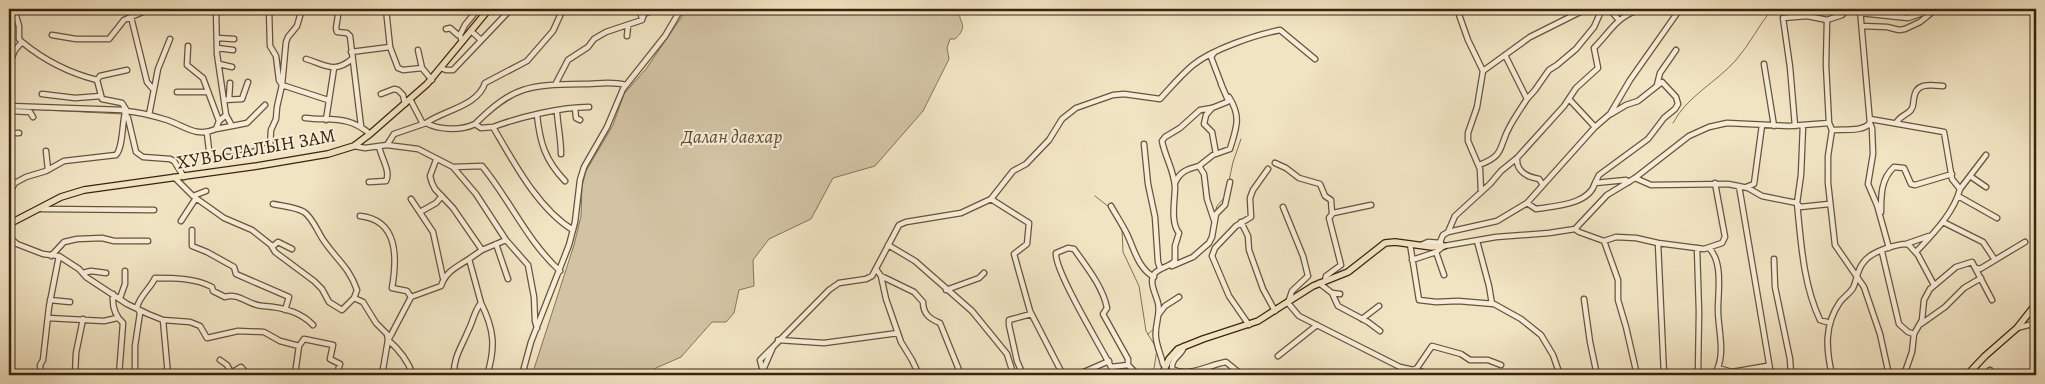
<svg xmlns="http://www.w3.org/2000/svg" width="2045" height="384" viewBox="0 0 2045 384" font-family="Alegreya,serif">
<rect width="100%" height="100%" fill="#f1e4c3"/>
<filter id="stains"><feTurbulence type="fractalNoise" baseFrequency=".004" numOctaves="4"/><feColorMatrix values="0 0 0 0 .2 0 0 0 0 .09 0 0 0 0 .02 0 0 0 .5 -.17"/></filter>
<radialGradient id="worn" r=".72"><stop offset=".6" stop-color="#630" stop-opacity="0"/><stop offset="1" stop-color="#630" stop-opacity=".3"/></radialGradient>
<path fill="#d2c3a4" stroke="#867358" d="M687,9H959C958,23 970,25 955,39H950L947,48L949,59L923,111L875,166L833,178L811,219L769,239L753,260L754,286L739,290L734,313L726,322H712L681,357L656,368L651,375H532L574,245L581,216L582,186L586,171L613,125L624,94L646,69Z"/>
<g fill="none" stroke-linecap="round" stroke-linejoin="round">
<path stroke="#836f55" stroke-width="1" d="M9,108L122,114
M1673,123C1687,96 1717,82 1736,60C1750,44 1759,25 1772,9
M1229,181L1233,162L1241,139
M1095,196L1109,207
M1215,212L1217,206L1225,197
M1122,229L1123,252L1139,286L1146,331L1157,349L1153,375
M1148,334L1155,328"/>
<g stroke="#68533a" stroke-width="7">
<path id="minor" d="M216,9L217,54L226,115L232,126L216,129
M216,9H233
M269,9L270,46L276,56L279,80L282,85L328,100
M339,9L336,28L337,32L347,33L350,36L361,126
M386,9L390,47L398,68L403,70L422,68L432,80
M639,9L642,18
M1457,9L1468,40L1483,71L1477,107L1468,133V141L1480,169L1481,192
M1590,9L1600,12
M1609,9L1618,19
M1860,13L1908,18L1934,9
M131,17L147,82L153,89
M1827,20L1842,15L1848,9
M1862,26L1887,27L1899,30L1905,29L1920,22L1936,9
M446,29L450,28L458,35H460
M471,31L481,40
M52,35L76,39H109L124,20L145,11V9
M627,36L628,26
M217,38L234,39
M22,42C45,61 69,73 97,80L102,99L122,103L127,111
M462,42L460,35L465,25L478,9
M188,46L187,65L203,78L219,121
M217,48L233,50
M418,50L422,68
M351,52L390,47
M1214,53L1211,57L1222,86
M306,59C326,65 334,74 352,59
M9,64L15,50L22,42L19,39V26L14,9
M219,64L232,67
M1764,64L1774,126
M441,68L446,70H453L511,9
M1483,71L1530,37L1586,9
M97,80L100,76L127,70
M556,83L568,60L588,47L594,39L606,32L642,20L644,14L655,9
M1657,85L1660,73L1676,50
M177,92H207
M42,94L75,98L101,96
M381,94L394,89L398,90L403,95L405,104
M229,99L230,83
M410,99L423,124
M1527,99L1535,90L1549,70L1557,65L1576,49L1594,27L1602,9
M1569,99L1595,127
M224,100L242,99L248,82
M9,106L123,110L128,118L136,152L143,157L170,159L174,161L184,177
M575,108L576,118L580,120
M1212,108L1206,115L1204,124L1212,132L1216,154
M9,111L30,112L33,117
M125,111C140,112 154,116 167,120C185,126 196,138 216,129L219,121L226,115
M557,112C558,127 561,139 561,154
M149,115L158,69L170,39
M537,115C540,143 545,160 565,181
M305,118C331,121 348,115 370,134
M1870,119L1944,132L1952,179L1960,189
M326,120L334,68
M426,123C444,110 478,106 485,83L527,61L553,31L563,9
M1870,123L1872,128L1873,154L1868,184L1877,205L1889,248
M1896,123C1901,115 1907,115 1911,110C1914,106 1913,103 1914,98C1916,82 1931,85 1943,86
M475,124C514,85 530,85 583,84C598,84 612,81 626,85
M1803,125L1801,175L1797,203L1800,207L1829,204
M232,126L247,123L265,105
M1795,126L1790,67L1783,18L1807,16L1827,20L1826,65L1829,123L1832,130L1828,156V183L1835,245L1864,287L1880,334L1889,375
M493,127C520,117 561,107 589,107
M1832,130C1843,129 1863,132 1870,123L1860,9
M9,133H19
M207,133L209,150L215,157H235L270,147L271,130L276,119L277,107L282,85L286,42L288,37L297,26L302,9
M1144,144L1148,184L1155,217L1158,262L1160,268
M387,145L394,134L426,123C439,130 461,131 475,124L481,128L493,127C513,161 538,209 573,230
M354,146L365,148L387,145L418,149L453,167L476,194L506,240L528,265L534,297L535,321L537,328
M46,151L48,170
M1517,158C1516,171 1527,177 1539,179L1543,185
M436,160L430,176L432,183L435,189L453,208L482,250
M1275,163L1286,168L1299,178L1320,184L1325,196L1331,200L1332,214
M1479,165C1506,155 1498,147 1510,126C1515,117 1521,108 1527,99L1505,55
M1199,166L1213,155L1230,149C1236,128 1242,118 1229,97
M453,167L482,166C510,200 527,241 560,271
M1970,176L1986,187
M174,177L193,196L224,218L252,230L271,245L275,252L314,281L322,289L329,302L342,310L354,298L363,302L376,323L387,334L388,340L382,375
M1635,178L1651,185L1728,184L1748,188L1762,196L1797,203C1801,242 1803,284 1820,320L1830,323
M9,181L15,183L26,177L46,171L64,161L116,155C123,148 122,124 125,113
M369,182L386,181C391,171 381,158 379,146
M1175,183C1180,171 1188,169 1199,166L1204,174L1207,199L1214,220
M1595,183L1599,175L1648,139L1664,118L1675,109L1678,104L1676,97L1662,82L1638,101L1626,105L1611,114
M1739,186L1770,369L1774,375
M1746,187L1754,184L1762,125
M9,193L15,183
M193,196L206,191
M1958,196L1997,218
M411,199L433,232L443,278
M991,199L1029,223L1027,244L1014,254L1030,311L1063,375
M1527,203L1536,209C1554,206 1589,205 1595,183L1626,180L1629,182
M273,204C282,206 296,207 304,212C313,218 318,233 324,241C337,260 349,267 357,290L354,298
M1111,206C1116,215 1122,224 1127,234C1134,249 1138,268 1154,277
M1283,207L1303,256L1308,276L1292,291L1288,303L1299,316L1400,367L1436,375
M41,209L154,210
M420,212L436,203L442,196
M1881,212C1881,195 1881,179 1894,167L1904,168L1911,184L1915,185L1952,174
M360,216C399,220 397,259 392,288L407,291L411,297
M181,221L196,198
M1241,222L1248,236L1249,250L1263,289L1275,311
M1943,222L1983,242L1995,260
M1575,229L1579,232L1604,241L1616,237L1636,238L1658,243L1704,249L1722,243L1725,237L1715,183
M192,230V246L207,252L234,267L236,274L289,297L285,310
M1448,232L1455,216L1490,184L1501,171L1517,158L1564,106L1576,88L1598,68L1594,48C1609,33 1616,18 1636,11
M10,238L17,244L43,254L59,256L79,269L86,277L127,304L148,314L163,320L190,322L200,326L207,338L238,331L264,332L280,341L299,346L304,339L333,345L330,359L340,364L337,373L343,375
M1477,241L1489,286L1492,304
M1604,241L1618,280V300L1626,327L1637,375
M1440,242L1443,235L1448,232L1497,221L1527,203L1595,127L1610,114L1630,80L1680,9
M1658,243L1664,375
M496,244L508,279
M1410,244L1419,300L1436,302L1458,301L1494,304L1521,319L1541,335L1553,355L1560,375
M1906,244L1929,236
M888,245L915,261L972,311L1007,354L1012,370L1008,375
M1421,245L1428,242L1441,243
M272,247L278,242L292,249
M1697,248L1699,312L1698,375
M1710,249C1723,264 1718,291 1718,310C1718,331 1727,356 1714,375
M1436,252L1444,275
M1882,252L1899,324L1908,332L1914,334
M1916,252C1932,235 1954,213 1960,189L1986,155
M51,256L64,242L77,239L102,238L114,241H148
M469,259L482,250L506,240
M1774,259L1775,287L1790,359L1791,375
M1412,260L1436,252L1444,246L1496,237L1549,233L1575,229L1607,195L1635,178L1689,136L1709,127L1727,123L1789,126L1829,123
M1172,266L1193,257L1209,243L1212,237L1216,214L1225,205L1230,182
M1976,268L1980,269L2025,242
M876,269L881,276L886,299L901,342L912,360L919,375
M83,273L91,271L106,273
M881,276L914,292L923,302C923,314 930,319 940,323L961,375
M1325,281L1326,276L1341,265L1329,218L1333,213L1371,205
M1319,283L1332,293L1338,306L1368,322L1380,331
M946,290L979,278L984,273
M1332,293L1340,294
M113,294C112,305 115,316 123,323L119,375
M120,298L125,284V271
M1584,299L1590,342L1597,375
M50,300L70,302
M481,303C494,329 496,347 487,375
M1159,314L1165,306L1179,297
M48,318L104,321L117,318
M1362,319L1379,306
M163,320L168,375
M1921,324L1945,307L1964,288L1981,278
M1249,325L1229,296L1212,256L1215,248L1236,226L1251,217L1250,198L1253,190L1268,169
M2017,328L2036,323
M778,340L824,343L898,333
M299,346L295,374L311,375
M1184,346C1183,355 1171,357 1172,369C1189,378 1208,365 1226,362L1242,375
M773,347L829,290L839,283L866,279L872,276L899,225L906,222L961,213L991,199L1013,171L1026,164L1049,140L1062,119L1076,108L1113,95L1124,94L1160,99C1171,87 1181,75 1193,65C1213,49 1255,35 1280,30L1315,59
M1278,356L1317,325
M2035,357L2036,375
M220,360L227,365L232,374
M1128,365V359L1103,314L1107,308C1103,287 1086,266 1074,249L1068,248L1056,253C1054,270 1101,347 1111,367L1128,365L1138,375
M1165,367L1163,364C1161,355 1157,347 1156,338C1154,326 1161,315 1158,303C1156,294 1148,282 1155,273C1161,267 1169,267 1175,261V246L1179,233C1170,222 1175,200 1175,187C1174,170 1165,157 1162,141L1165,137L1180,128L1200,110L1212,108L1227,102L1228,100L1221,84
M1718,368L1732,372L1767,366L1769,369
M763,370L773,347L760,360L764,375
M1990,370L1991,375
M231,373L241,367L248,375
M41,375L40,365L43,360L49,307L59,256
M75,375L76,353L83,319
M135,375V346L140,313L137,307C141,294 150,289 155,278C174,278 195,278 212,287L213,291L225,297C239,292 249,306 263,306C280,307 300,311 313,325
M413,375C408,361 400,350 388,340L391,335L411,297L441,286C446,271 457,267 469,259L481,303C474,311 473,322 468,331C462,346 453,358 454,375
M522,375L531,342L569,245L575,222L580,180L584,167L607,127L623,89L665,36L681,9
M778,375L785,373L805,375
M1023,375L1017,361L1009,325V320L1031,314
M1077,375L1109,361
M1316,375L1318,373
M1406,375L1417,368L1432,346L1461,354L1470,360H1488L1501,365
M1832,375C1826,349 1824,325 1840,302C1844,297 1850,293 1853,288C1857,280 1857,270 1863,263C1870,252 1895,244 1908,244L1918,255L1934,285
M1904,375L1912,352L1914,334L1922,320L1924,300L1930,289L1956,267L1972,262L1992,300"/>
</g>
<g stroke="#3a230d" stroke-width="8">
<path id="major" d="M9,224L61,197L84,190L257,166L328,154L354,146L370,134L427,84L489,9
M1162,375L1169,359L1178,349L1203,339L1258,321L1313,286L1348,272L1385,243L1395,242L1432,247L1444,246
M1967,375L1985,356L2017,328L2036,304"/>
</g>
<use href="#minor" stroke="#f6edd8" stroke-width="4.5"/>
<use href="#major" stroke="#f1e4c3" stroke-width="5.5"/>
</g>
<g text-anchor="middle" stroke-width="4" stroke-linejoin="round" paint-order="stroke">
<g font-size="19" font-style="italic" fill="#604b33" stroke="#f6edd8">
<text x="732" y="143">Далан давхар</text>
</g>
<g font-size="19" fill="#3a230d" stroke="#f6edd8">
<text transform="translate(256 148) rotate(-10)" y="7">ХУВЬСГАЛЫН ЗАМ</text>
</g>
</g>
<rect width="2045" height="384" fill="none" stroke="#f1e4c3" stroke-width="30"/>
<rect x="10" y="10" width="2025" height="364" fill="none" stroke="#3a230d" stroke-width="2.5"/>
<rect x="15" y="15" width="2015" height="354" fill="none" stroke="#3a230d"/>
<rect width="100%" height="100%" filter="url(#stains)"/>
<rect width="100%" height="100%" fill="url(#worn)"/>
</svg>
